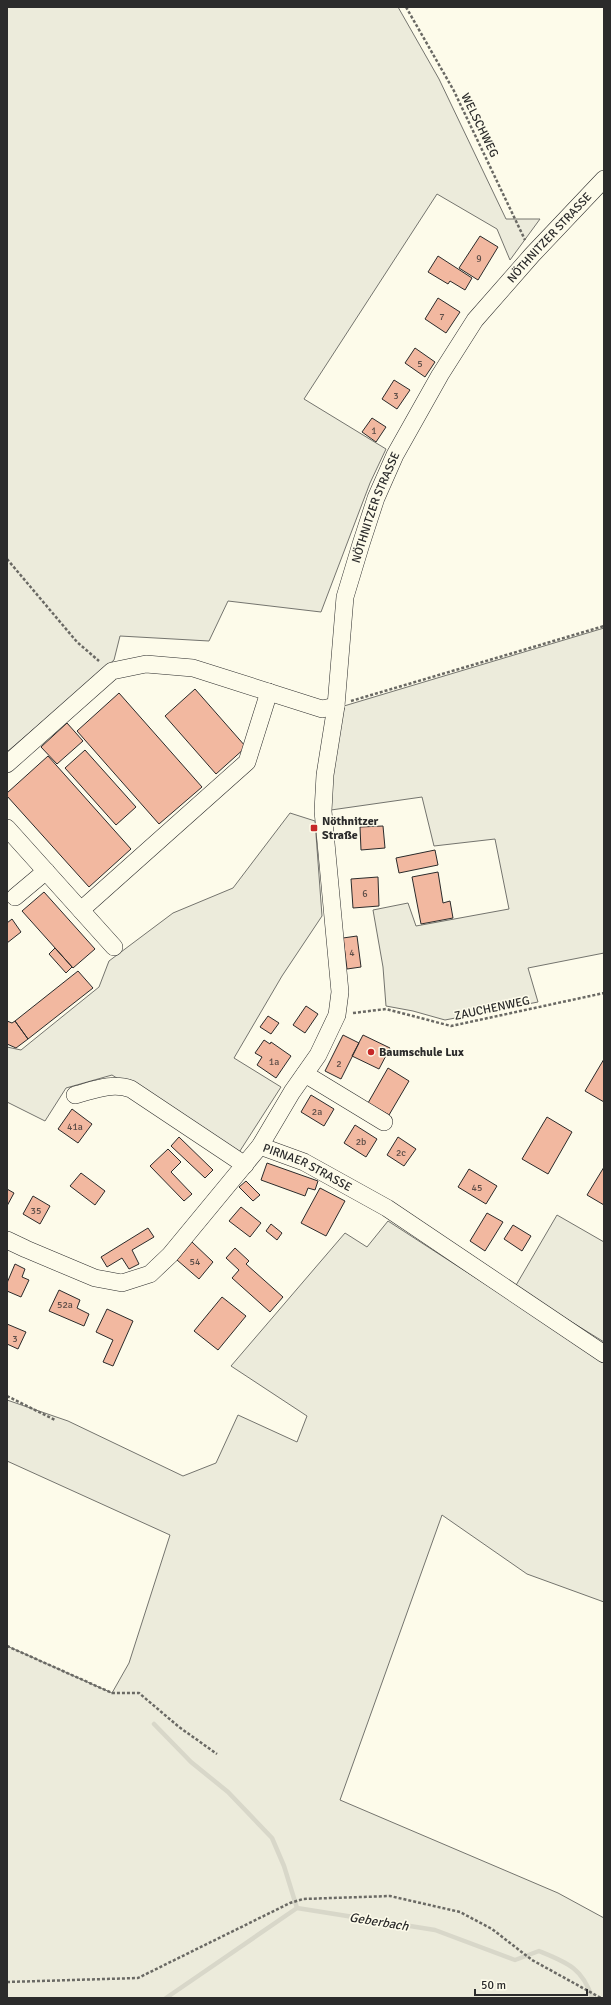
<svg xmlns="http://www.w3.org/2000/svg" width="611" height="2005" viewBox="0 0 611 2005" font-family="Signika,sans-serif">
<rect width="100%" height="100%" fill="#fdfbea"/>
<path fill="#ecebdb" stroke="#74746e" d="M7,7H398L439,79L506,219H540L510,260L497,229L437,194L304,399L386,449L370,483L321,612L228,601L209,641L120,636L114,660L7,752Z
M604,628V953L528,968L538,1002L445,1020L413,1011L386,1006L383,967L373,910L408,903L416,926L509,909L495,839L434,846L422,797L331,810V786L344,706Z
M290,813L315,821L322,916L282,976L234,1058L281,1087L238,1154L112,1075L66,1088L45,1121L7,1102V1047L21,1050L99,987L109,961L173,913L233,888Z
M557,1215L604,1242V1342L515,1287Z
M388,1221L604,1361V1602L527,1574L442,1515L340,1800L558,1893L604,1918V1998H7V1646L112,1693L129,1663L170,1535L7,1461V1400L68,1421L183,1476L216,1463L238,1415L297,1442L307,1416L231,1366L345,1233L367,1247Z"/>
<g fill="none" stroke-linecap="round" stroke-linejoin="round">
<path stroke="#d8d7c9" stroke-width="4.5" d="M154,1724L191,1762L228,1792L272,1838L284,1866L297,1908
M166,1998L297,1908L435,1930L515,1960L539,1951C566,1962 583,1968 592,1998"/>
</g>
<path fill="#f2b8a0" stroke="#2b2b2b" d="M480,236L498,247L478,280L459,268Z
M438,256L472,278L465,290L450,281L448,284L428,272Z
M438,298L460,312L446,333L425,319Z
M415,348L435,362L425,377L405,363Z
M394,380L410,390L397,409L382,399Z
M372,418L386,427L376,442L362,432Z
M195,689L246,747L216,774L165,716Z
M119,693L202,787L159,824L77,731Z
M67,723L83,741L57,764L41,747Z
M85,750L136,807L116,825L65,768Z
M48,756L131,849L89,887L7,796V793Z
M383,826L385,848L361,850L360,827Z
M435,850L438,865L399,873L396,858Z
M438,872L443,903L450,901L453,918L421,924L412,877Z
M378,877L379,906L353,908L351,879Z
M44,892L95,949L73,968L22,911Z
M12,919L21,932L7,943V923Z
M357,936L361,967L347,969L343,938Z
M55,948L72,967L66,973L49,954Z
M78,971L93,988L28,1039L15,1021Z
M306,1006L318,1014L305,1033L293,1025Z
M268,1016L279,1023L271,1034L260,1027Z
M7,1021L12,1023L15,1021L28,1039L16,1048L7,1044Z
M343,1035L359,1043L341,1079L325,1071Z
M363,1035L390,1048L379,1069L352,1056Z
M264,1040L270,1044L271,1042L291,1056L276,1078L257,1065L262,1057L255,1053Z
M604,1059V1102L585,1091Z
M388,1068L409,1081L389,1115L368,1103Z
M311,1095L334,1109L324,1126L301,1112Z
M72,1109L92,1124L78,1143L58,1129Z
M547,1117L572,1132L548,1174L522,1159Z
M355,1125L377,1139L366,1157L344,1143Z
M179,1137L213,1170L205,1178L171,1146Z
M398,1137L416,1149L404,1166L387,1155Z
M168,1149L181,1162L171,1172L192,1194L184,1201L150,1166Z
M267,1163L318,1181L315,1190L308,1188L305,1196L261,1180Z
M604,1167V1205L587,1195Z
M469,1169L497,1186L486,1204L458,1187Z
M81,1173L105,1191L95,1205L70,1186Z
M246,1181L260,1195L253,1201L239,1187Z
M320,1188L345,1201L326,1236L301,1223Z
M7,1189L14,1193L7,1206Z
M33,1196L50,1206L40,1224L23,1214Z
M241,1207L261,1223L250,1237L229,1221Z
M487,1213L503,1222L485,1251L470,1241Z
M271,1224L282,1233L277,1240L266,1231Z
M513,1225L531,1236L522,1251L504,1239Z
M148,1228L154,1237L132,1250L139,1264L129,1269L122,1258L107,1267L101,1257Z
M192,1242L213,1262L199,1279L177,1260Z
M235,1248L249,1261L246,1264L283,1297L270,1312L232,1278L239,1270L226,1258Z
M15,1264L25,1269L22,1277L29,1280L21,1297L7,1291V1283Z
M59,1290L80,1300L77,1308L89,1314L84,1326L49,1311Z
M222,1297L246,1316L218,1350L194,1331Z
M107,1309L133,1321L113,1366L103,1362L113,1340L96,1332Z
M7,1324L26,1332L18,1349L7,1344Z"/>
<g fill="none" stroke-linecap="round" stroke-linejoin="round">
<g stroke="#2b2b2b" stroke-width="18">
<g id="minor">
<path d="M7,764L112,671L146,664L193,668L322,709L336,706"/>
<path d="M7,828L114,947"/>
<path d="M15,897L46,871"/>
<path d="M81,910L247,762L269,692"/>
<path d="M305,1074L384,1122"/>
<path d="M75,1095C94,1090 112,1082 131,1089L245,1165"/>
<path id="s1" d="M260,1146L304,1162L387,1208L604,1354"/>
<path id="s2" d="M7,1240L26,1249L95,1278L122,1283L150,1274L170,1255L260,1146L292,1092L318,1055L337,1015L340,992L323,811L325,775L336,706L345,597L361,544L376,498L395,455L440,375L475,320L532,255L604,179"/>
</g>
</g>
<path stroke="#6a6964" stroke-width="2.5" stroke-dasharray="3 2" stroke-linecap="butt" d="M406,7L454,91L525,240
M7,559L77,642L99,661
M351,701L604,626
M353,1013L386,1009L451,1026L604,993
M7,1396L55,1420
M7,1646L112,1693H139L179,1727L217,1754
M7,1982L138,1978L290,1903L303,1899L390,1896L460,1912L492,1929L532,1960L601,1998"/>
<use href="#minor" stroke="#fdfbea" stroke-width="17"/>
</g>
<g fill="#c62828" stroke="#fdfbea" stroke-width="1.5">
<rect x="310" y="824" width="8" height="8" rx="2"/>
<circle cx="371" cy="1052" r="4"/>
</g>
<g text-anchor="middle" stroke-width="3" stroke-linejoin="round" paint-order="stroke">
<g font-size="10" fill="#5d4e48">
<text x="479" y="262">9</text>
<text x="442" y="320">7</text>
<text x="420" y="367">5</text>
<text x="396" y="399">3</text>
<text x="374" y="434">1</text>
<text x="365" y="897">6</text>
<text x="352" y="956">4</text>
<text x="274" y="1065">1a</text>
<text x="339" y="1067">2</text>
<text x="317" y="1115">2a</text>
<text x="75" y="1130">41a</text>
<text x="361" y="1145">2b</text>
<text x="401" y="1156">2c</text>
<text x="477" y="1191">45</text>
<text x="36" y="1214">35</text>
<text x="195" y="1265">54</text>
<text x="65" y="1308">52a</text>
<text x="15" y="1342">3</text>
</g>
<g font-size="12" fill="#2b2b2b" stroke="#fdfbea">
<text transform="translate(480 125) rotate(64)" y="4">WELSCHWEG</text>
<text dy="4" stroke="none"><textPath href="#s2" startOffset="1313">NÖTHNITZER STRASSE</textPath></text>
<text dy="4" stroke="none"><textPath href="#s2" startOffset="989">NÖTHNITZER STRASSE</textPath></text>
<text transform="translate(492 1008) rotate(-12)" y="4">ZAUCHENWEG</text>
<text dy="4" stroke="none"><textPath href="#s1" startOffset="52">PIRNAER STRASSE</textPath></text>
</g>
<g font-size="12" font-weight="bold" fill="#2b2b2b" stroke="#fdfbea" text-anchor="start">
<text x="322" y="825">Nöthnitzer<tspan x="322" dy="14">Straße</tspan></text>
<text x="379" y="1056">Baumschule Lux</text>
</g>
<g font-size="13" font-style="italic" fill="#2b2b2b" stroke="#fdfbea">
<text transform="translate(379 1921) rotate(9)" y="5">Geberbach</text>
</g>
</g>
<rect width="611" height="2005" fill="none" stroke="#2b2b2b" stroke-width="16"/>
<path d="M475 1989v6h112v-6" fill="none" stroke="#2b2b2b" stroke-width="2"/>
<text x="481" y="1989" font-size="12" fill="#2b2b2b" stroke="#fdfbea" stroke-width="3" paint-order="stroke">50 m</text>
</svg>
